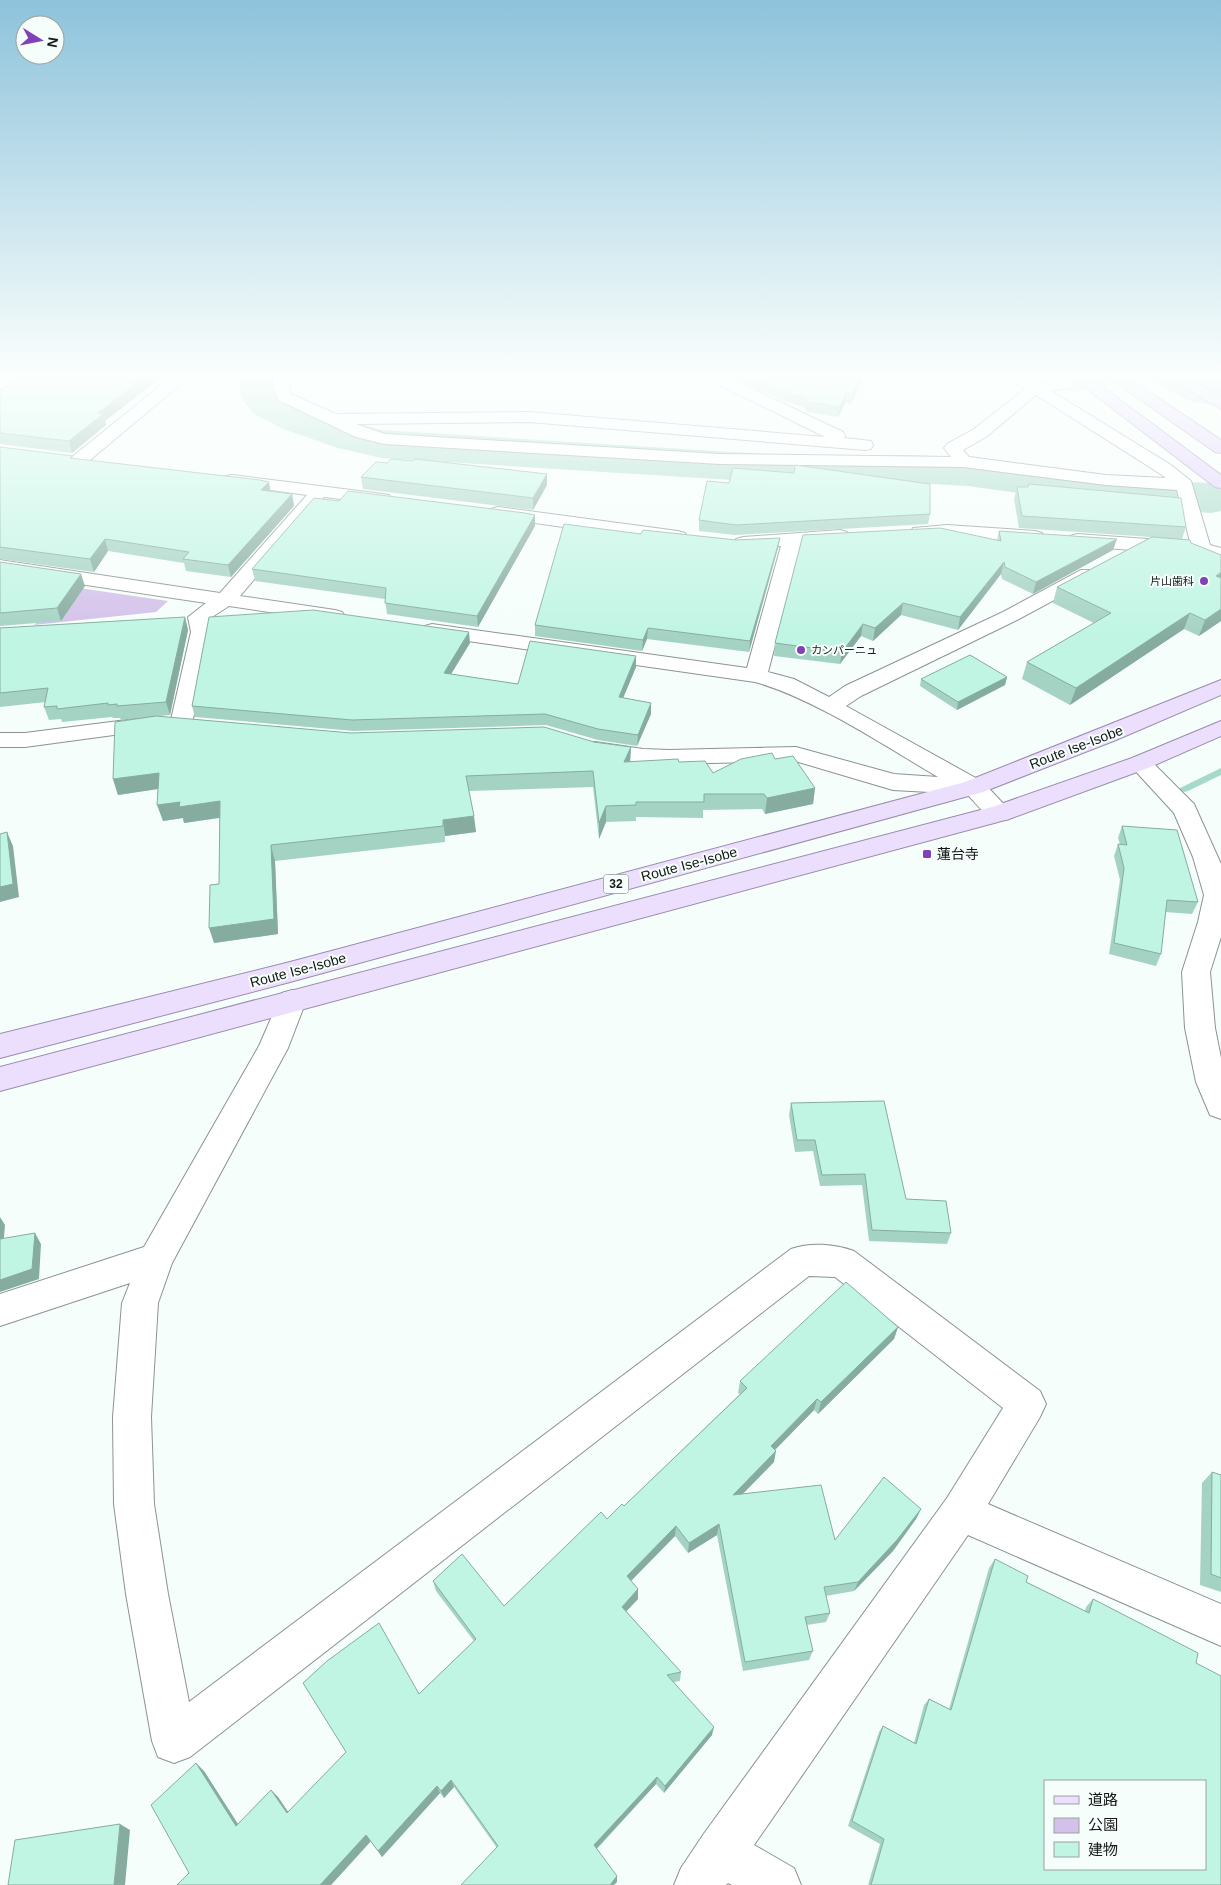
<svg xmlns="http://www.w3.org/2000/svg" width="1221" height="1885" viewBox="0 0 1221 1885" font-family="Helvetica,'Noto Sans JP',sans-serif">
<rect width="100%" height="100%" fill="#f6fefb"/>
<path fill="#d3c1ea" d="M879,373H961L946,378Z
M1139,373H1221V407L1187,400Z
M72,587L168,601L156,612L34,625Z"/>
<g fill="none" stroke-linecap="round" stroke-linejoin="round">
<path fill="#a6dac8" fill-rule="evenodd" d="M1221,768V775L1188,791L1184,792L1178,789Z"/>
<path fill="#a6dac8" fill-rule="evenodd" d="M242,373H284L283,393L285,395L333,417L381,430L782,455H913L968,458L1109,478L1211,483L1221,481V511L1211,513L1109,506L968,486L913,483H782L381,458L338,448L283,429L254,414L240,397Z"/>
<path stroke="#d4dcd9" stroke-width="18" stroke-dasharray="18 9" stroke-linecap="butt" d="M1067,384L1135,373"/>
<g stroke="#8c9391" stroke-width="2">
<path id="minor" d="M5,373H24L6,387L0,389V377Z
M176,373H194L84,465H72L69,461L72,457Z
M275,373H291L289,386L291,394L336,414L529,412L825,437L701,376L698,373H719L843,432L845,436L844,438L871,441L873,445L871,449L865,450L529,422L356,424L385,434L720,454L951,457L944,448L947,444L974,429L1025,389L1003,373H1022L1039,384L1067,379L1075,384L1073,387L1051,391L1171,465L1191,481L1210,545L1221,548V560L1201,555L1077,546L1070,544L1067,540L1070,536L1077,534L1190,542L1177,490L1106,485L963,467L720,464L384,444L356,437L278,400L273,386ZM1036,395L1159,473L1166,478L1106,475L969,457L963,450L986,437Z
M232,475L383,494L389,495L392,499L389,503L383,504L324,497L240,596L335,610L342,612L345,616L342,620L335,622L229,606L209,619L211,632L192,724L189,729L181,731L173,729L170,724L191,632L188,617L206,603L0,572V560L220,593L307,495L226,484L223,480L226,476Z
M498,507L678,531L685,533L687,537L685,541L678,543L491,517L489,513L491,509Z
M947,525L1035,531L1042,533L1044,537L1042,541L1035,543L913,536L911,532L913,528Z
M840,530L847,532L849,536L847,540L801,545L768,672L794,679L829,697L845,686L1003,612L1081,570H1095L1098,574L1095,578L1017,620L861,696L846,706L983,782L1012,813L1009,819C989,824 979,806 967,794L893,790L795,761L669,764L643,763L587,754L583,749L587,744L595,742L643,749L669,750L796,747L894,774L938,777C883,745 815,699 755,682L432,636L425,634L422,630L425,626L432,624L747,668L781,546L743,549L736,547L733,543L736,539L743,537Z
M150,717L158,719L161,724L158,729L25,747H0V733H25Z
M1140,756L1148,758L1194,804L1221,864V937L1210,972L1215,1028L1221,1058V1119L1210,1115L1196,1082L1185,1028L1182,972L1198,922L1204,895L1193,857L1174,813L1128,763L1132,758Z
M292,990L302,993L306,1001L288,1048L172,1263L158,1303L151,1417L154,1504L168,1594L189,1702L791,1249C810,1242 835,1244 854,1251L1040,1391L1046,1404L1040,1417L988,1504L1221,1604V1646L968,1535L754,1845L794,1868L801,1885H732L728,1883L726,1885H674L681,1868L703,1835L947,1498L1003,1408L835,1277L809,1276L190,1757L174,1763L158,1757L152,1741L126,1594L114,1504L113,1417L122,1303L130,1283L0,1326V1294L144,1247L259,1046L282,993Z"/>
</g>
<g stroke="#998cac" stroke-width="2">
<path id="primary" d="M1221,680V695L1116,740L983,792L290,982L0,1058V1034L290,962L965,782Z
M1221,721V736L1148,768L1009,819L0,1091V1067L992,807L1132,758Z"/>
</g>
<g stroke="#998cac" stroke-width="2">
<path id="motorway" d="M1066,373H1084L1221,475V488L1215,487Z
M1102,373H1121L1221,440V453L1215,452Z
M1159,373H1179L1221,397V409Z"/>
</g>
<use href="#minor" fill="#fff" fill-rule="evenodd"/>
<use href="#primary" fill="#ecdffe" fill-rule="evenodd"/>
<use href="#motorway" fill="#e0cafd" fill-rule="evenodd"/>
</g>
<path fill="#a5d3c3" d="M739,373H865L851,404L845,403L838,417L806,412L805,408L779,399L738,380Z
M0,391L105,421L106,425L72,453L0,444Z
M0,447L271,492L292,494L294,506L231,577L186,571L184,563L108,551L94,572L0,559Z
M387,463L547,474V485L533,510L363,489L361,477Z
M1029,484L1186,527L1182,539L1191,543L1221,621L1199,636L1184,629L1070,705L1022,679L1027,662L1094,623L1053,603L1057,587L1151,537L1019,528L1014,499L1017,487H1028Z
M339,501L535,515V526L478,627L387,614L385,599L255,581L252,569Z
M930,514L928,524L735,535L699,531V520Z
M999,531L1113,550L1033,594L1002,579L1001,574L958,630L901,615L873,641L861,636L840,664L774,656L775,643L997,540Z
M641,534L736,540L780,538L778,548L749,652L647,639L642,651L535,636V625Z
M0,562L85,586L61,621L0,626Z
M185,617L188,630L170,715L121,720L120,718H113L112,717L62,722L61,719L49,720L44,707L46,702L0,707V628Z
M470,643L451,674L518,684L636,667L623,698L651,703V714L637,746L598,740L546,725L354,731L195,717L192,706Z
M1007,677L1005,685L957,710L920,686L921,679Z
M351,733L594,742L631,747L630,762H679L713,773L775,759L815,788L813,804L765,814L762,809L703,810V818L636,817V821L606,822L599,839L593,787L469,791L476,832L445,836V842L275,861L278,934L214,943L219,884L220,818L184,823L183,818L163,821L158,789L118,795L113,779Z
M1122,826L1198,902L1192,914L1165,912L1161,954L1156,966L1109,954L1120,880L1114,856L1118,844H1120L1118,838Z
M791,1103L906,1199L951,1233L947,1244L869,1241L862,1185L820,1186L813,1151L795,1152L789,1115Z
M898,1327L894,1339L818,1414L814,1410L775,1450L774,1462L742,1494L835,1540L921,1509L916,1519L893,1551L854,1591L826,1596L830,1613L826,1622L807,1625L813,1651L809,1660L743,1671L717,1535L688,1553L675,1536L631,1581L638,1589V1599L626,1611L681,1672L680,1681L674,1682L712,1735L664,1793L656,1784L597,1849L617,1882L497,1848L454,1787L444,1798L440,1793L382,1857L371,1841L331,1885H177L189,1873L204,1771L238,1824L271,1790L278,1797L288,1812L419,1694L474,1641L436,1591L433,1581L504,1606L607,1519L624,1506L740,1394L738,1393L740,1381Z
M1212,1472L1221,1475V1592L1200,1585L1202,1483Z
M995,1559L1026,1582L1085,1611L1086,1607L1093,1599L1196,1663L1221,1885H868L880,1844L848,1826L879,1732L883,1726L914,1743L924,1705L929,1699L949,1709L989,1568Z"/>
<path fill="#86ac9f" d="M150,373H167L105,421L106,425L72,453L69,441L98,413Z
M862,373H865L851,404L853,394Z
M846,393L845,403L838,417L840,407Z
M547,474V485L533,510V498Z
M269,482L271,494L261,490Z
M292,494L294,506L231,577L228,565Z
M535,515V526L478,627L477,616Z
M780,538L778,548L749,652L750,641Z
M105,539L108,551L94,572L90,559Z
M1117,539L1113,550L1033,594L1036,582Z
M1004,562L1001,574L958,630L960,617Z
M1221,572V583L1216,576Z
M81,574L85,586L61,621L57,608Z
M903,603L901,615L873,641L875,628Z
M1221,609V621L1199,636L1205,620Z
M1190,613L1184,629L1070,705L1076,688Z
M185,617L188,630L170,715L166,702Z
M863,624L861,636L840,664L842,652Z
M648,628L647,639L642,651L643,640Z
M469,632L470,643L445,684L444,673Z
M636,656V667L619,708V697Z
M1007,677L1005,685L957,710L958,702Z
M651,703V714L637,746L638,735Z
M631,747L630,763L624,762Z
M159,773L164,788L118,795L113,779Z
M815,788L813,804L765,814L767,798Z
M220,801L224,817L184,823L183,818L163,821L157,805L180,802Z
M606,806V822L599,839V823Z
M474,816L476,832L445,836L443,820Z
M7,832L13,846L19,897L0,902V887Z
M271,845L275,861L278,934L214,943L209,928Z
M0,1217L5,1225L3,1250L0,1246Z
M35,1233L41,1244L39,1279L0,1292V1280Z
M898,1327L894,1339L818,1414L821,1402Z
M817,1399L814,1410L768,1457L771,1446Z
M776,1451L774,1462L731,1506L733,1495Z
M921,1509L916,1519L893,1551L854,1591L858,1582Z
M719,1524L717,1535L688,1553L689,1543Z
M676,1526L675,1536L626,1586L627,1576Z
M638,1589V1599L622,1616V1607Z
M714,1727L712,1735L664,1793L665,1786Z
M196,1763L204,1771L243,1832L236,1826Z
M657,1777L656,1784L594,1851V1845Z
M451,1780L454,1787L444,1798L441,1791Z
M437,1786L440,1793L382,1857L378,1851Z
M271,1790L278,1797L293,1819L287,1813Z
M120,1824L130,1830L125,1885H114Z
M366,1835L371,1841L331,1885H320Z
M617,1876V1882L614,1885H610Z"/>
<path fill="#c0f5e3" stroke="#86ac9f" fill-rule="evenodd" d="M24,373H150L98,413L103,414L69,441L0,433V391Z
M745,373H862L853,394L846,393L840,407L807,402L806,398L780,390Z
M0,447L73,456L70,458L260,480L269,482L261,490L292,494L228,565L183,559L189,552L105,539L90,559L0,547Z
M391,459L413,461L415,459L547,474L533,498L361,477L376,462L387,463Z
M795,465L930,484V514L736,525L699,520L707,481L729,483L733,468L794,473Z
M1029,484L1181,498L1186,527L1022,516L1017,487H1028Z
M348,491L525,513L535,515L477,616L385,603L386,588L252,569L314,498L339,501Z
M564,524L641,534L643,530L736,540L780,538L750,641L648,628L643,640L535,625Z
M940,528L1001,541L999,531L1117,539L1036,582L1005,567L1004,562L960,617L903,603L875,628L863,624L842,652L775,643L803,535Z
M1152,537L1190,540L1191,543L1221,555V572L1216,576L1221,578V609L1205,620L1190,613L1076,688L1027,662L1111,613L1057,587Z
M0,562L81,574L57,608L0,613Z
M313,610L469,632L444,673L518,684L530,641L636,656L619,697L651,703L638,735L598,729L545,714L352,720L192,706L209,617Z
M185,617L166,702L117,706V704L108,705V703L57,709V706L44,707L48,688L0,693V628Z
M970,655L1007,677L958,702L921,679Z
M156,716L351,733L544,727L594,742L631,747L624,762L678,759L679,762L705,761L713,773L741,759L772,753L775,759L793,756L815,788L767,798L764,794H704V802H636V805L606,806L599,823L593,771L466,776L474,816L443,820V826L271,845L274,919L209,928L210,885L219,884L220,801L179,807L180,802L157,805L159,773L113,779L115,722Z
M1122,826L1177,830L1198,902L1167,900L1161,954L1114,943L1124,868L1118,844L1127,845Z
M7,832L13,884L0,887V834Z
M884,1101L906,1199L946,1201L951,1233L872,1230L865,1174L822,1175L815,1140H797L791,1103Z
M35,1233L32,1269L0,1280V1239Z
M846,1282L898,1327L821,1402L817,1399L771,1446L776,1451L733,1495L821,1485L835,1540L884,1477L921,1509L897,1540L858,1582L824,1587L830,1613L805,1617L813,1651L745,1662L719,1524L689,1543L676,1526L627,1576L638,1589L622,1607L681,1672L667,1675L714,1727L665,1786L657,1777L594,1845L617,1876L610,1885H461L498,1846L451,1780L441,1791L437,1786L378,1851L366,1835L320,1885H177L189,1873L151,1805L196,1763L236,1826L271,1790L287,1813L346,1752L303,1683L327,1661L379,1623L419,1694L476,1639L433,1581L462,1554L504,1606L601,1512L607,1519L622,1504L624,1506L747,1388L740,1381Z
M1212,1472L1221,1475V1578L1211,1574Z
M995,1559L1028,1576L1026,1582L1089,1613L1093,1599L1198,1653L1196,1663L1221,1676V1885H871L884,1839L852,1821L883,1726L916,1744L929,1699L951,1710ZM1045,1781H1205V1869H1045Z
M120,1824L114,1885H8L15,1840Z"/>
<linearGradient id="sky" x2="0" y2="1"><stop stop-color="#8dc3db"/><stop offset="0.59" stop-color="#fbfffd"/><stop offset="1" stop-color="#fbfffd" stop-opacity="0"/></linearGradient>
<rect width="1221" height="637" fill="url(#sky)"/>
<g fill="#8042b8" stroke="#f6fefb" stroke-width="2">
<circle cx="1204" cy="581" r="5"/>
<circle cx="801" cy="650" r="5"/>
<rect x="922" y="849" width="10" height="10" rx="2.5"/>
</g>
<g text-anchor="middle" stroke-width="4" stroke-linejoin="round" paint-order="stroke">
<g font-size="11" fill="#151817" stroke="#f6fefb" text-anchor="end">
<text x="1194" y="585">片山歯科</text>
<text x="811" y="654" text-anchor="start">カンパーニュ</text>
</g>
<rect fill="#f6fefb" stroke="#585d5b" stroke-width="1" x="603.5" y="874.5" width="25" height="19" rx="4"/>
<g font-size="12" font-weight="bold" fill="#151817">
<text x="616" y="888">32</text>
</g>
<g font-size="14" fill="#151817" stroke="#f6fefb">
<text transform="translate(1076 747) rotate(-21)" y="5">Route Ise-Isobe</text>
<text transform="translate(689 864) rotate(-15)" y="5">Route Ise-Isobe</text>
<text transform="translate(298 970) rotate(-15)" y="5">Route Ise-Isobe</text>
</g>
<g font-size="14" fill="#151817" stroke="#f6fefb" text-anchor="start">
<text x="937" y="859">蓮台寺</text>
</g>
</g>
<rect x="1044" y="1780" width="162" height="90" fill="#f6fefb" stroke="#9ca2a0"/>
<rect x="1054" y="1796" width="25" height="8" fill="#ecdffe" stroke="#9ca2a0"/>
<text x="1088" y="1805" font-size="15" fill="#151817">道路</text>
<rect x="1054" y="1818" width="25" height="15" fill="#d3c1ea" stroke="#9ca2a0"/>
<text x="1088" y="1830" font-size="15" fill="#151817">公園</text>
<rect x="1054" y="1842" width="25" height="15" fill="#c0f5e3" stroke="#9ca2a0"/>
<text x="1088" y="1855" font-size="15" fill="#151817">建物</text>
<g transform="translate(40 40) rotate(100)"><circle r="24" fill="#f6fefb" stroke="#9ca2a0"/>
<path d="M0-4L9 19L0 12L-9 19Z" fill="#8042b8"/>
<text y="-8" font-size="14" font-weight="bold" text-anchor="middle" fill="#151817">N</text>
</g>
</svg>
